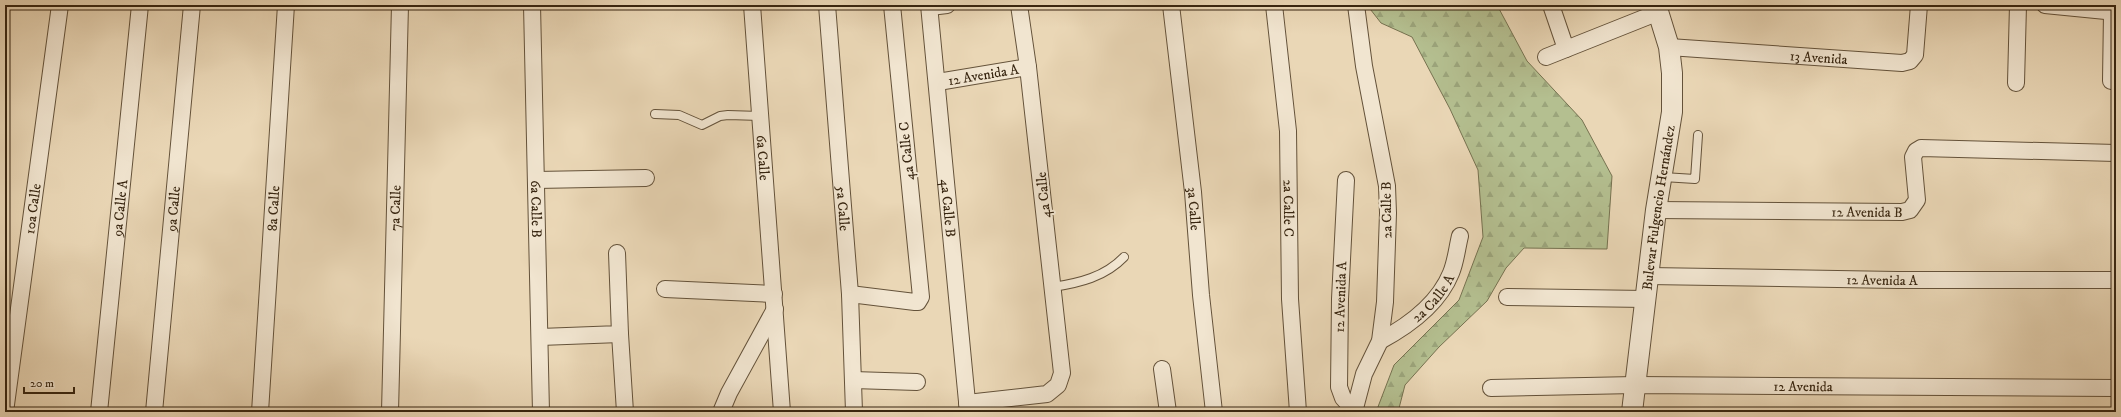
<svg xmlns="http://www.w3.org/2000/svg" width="2121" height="417" viewBox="0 0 2121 417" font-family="'IM FELL DW Pica',serif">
<defs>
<pattern id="forest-firs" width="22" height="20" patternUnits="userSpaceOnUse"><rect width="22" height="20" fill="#b4bf90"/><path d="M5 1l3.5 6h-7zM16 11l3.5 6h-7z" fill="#9ba47b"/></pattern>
</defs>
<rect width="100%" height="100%" fill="#ead7b6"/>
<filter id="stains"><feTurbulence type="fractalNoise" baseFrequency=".005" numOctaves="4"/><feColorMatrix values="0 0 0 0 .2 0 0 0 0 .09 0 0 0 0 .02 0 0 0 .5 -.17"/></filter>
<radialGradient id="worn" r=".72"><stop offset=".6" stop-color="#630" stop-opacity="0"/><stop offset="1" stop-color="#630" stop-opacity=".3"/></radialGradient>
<path fill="url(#forest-firs)" stroke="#767250" d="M1367,5H1497L1527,61L1582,120L1612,176L1607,249L1524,248L1506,268L1487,301L1439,347L1405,385L1398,412H1376L1394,365L1459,300L1483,237L1478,170L1450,109L1412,37L1381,23Z"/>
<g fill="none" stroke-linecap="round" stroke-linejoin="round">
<g stroke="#64523a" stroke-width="10">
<path id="service" d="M655,114L679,115L702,125L720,116L728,115L760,116
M1663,177L1695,179L1698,135
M1053,287C1079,283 1105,277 1124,257"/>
</g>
<g stroke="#64523a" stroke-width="18">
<g id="minor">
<path id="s1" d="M532,5L541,412"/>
<path id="s2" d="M752,5L782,412"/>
<path id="s3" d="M827,5L850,294L854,412"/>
<path id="s4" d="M929,5L968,412"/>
<path id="s5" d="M1171,5L1193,192L1201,295L1214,412"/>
<path id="s6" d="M1274,5L1288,131L1290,299L1298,412"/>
<path d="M1551,5L1566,49"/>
<path d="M2045,5L2116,12"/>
<path d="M930,7L947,5"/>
<path id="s7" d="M1669,47L1902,63L1910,61L1915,55L1919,5"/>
<path d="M1546,57L1659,12"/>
<path d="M2111,81L2112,12"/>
<path id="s8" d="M938,82L1028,67"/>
<path d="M2016,83L2018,5"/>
<path d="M536,180L646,178"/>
<path d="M1346,180L1340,299L1339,387L1343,398L1354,410"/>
<path id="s9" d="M1656,210L1902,212L1910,210L1917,200L1913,157L1916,151L1921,148L2116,153"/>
<path id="s10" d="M1648,276L1897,280H2116"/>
<path d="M665,289L774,294"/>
<path d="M850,294L915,302H918L921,297L892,5"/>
<path d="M1507,297L1646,299"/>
<path d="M620,334L625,412"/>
<path d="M540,337L620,334L617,253"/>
<path id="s11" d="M1380,341C1408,326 1439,303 1451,273C1456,261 1457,248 1460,236"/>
<path d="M1162,369L1168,412"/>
<path d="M853,380L917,382"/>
<path id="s12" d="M1491,388L1635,385L2116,388"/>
<path d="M967,403L1047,394L1058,385L1062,373L1028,67L1019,5"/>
<path id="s13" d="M5,412L60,5"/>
<path id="s14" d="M99,412L140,5"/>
<path id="s15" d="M154,412L192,5"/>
<path id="s16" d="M260,412L286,5"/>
<path id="s17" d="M390,412L400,5"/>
<path d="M721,412L729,393L775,309"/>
<path d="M1354,412L1364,374L1380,341L1385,302L1388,213L1387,186L1364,66L1356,5"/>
</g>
</g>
<g stroke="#64523a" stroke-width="22">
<g id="tertiary">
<path id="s18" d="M1632,412L1656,210L1672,112V73L1669,47L1656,5"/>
</g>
</g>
<use href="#service" stroke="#f1e5d0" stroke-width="8"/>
<use href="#minor" stroke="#f1e5d0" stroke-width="16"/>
<use href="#tertiary" stroke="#f1e5d0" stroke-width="20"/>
</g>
<g text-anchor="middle" stroke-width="4" stroke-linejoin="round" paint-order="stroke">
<g font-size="14" fill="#372510" stroke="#f1e5d0">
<text dy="5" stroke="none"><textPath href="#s7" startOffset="150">13 Avenida</textPath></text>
<text dy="5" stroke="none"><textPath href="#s8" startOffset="46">12 Avenida A</textPath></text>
<text transform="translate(906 151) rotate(-96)" y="5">4a Calle C</text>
<text dy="5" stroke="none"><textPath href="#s2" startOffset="153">6a Calle</textPath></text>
<text transform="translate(1043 195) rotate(-96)" y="5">4a Calle</text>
<text dy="5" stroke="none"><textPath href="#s14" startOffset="205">9a Calle A</textPath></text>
<text dy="5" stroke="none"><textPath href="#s17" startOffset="204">7a Calle</textPath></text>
<text dy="5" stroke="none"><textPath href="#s1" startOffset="204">6a Calle B</textPath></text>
<text dy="5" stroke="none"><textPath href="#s3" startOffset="204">5a Calle</textPath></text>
<text dy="5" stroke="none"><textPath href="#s4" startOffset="204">4a Calle B</textPath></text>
<text dy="5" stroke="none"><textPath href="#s5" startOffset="205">3a Calle</textPath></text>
<text dy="5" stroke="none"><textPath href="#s6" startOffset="204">2a Calle C</textPath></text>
<text dy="5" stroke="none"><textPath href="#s18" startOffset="206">Bulevar Fulgencio Hernández</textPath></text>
<text dy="5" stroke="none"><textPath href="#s13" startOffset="205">10a Calle</textPath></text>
<text dy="5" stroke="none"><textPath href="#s15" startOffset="204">9a Calle</textPath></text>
<text dy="5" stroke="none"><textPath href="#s16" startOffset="204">8a Calle</textPath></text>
<text transform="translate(1386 210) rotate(-91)" y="5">2a Calle B</text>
<text dy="5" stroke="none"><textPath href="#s9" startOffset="211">12 Avenida B</textPath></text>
<text dy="5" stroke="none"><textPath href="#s10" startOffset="234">12 Avenida A</textPath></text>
<text dy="5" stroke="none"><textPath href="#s11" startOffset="69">2a Calle A</textPath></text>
<text transform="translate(1340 297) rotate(-88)" y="5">12 Avenida A</text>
<text dy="5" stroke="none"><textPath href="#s12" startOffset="312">12 Avenida</textPath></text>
</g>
</g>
<rect width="2121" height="417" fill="none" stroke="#ead7b6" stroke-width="20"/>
<rect x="6" y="6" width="2109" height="405" fill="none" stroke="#372510" stroke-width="2"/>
<rect x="10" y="10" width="2101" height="397" fill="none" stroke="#372510"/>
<path d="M24 387v6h50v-6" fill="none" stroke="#372510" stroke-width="2"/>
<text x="30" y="387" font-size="12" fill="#372510" stroke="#f1e5d0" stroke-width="3" paint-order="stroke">20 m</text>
<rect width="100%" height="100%" filter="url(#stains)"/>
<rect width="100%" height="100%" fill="url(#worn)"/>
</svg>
